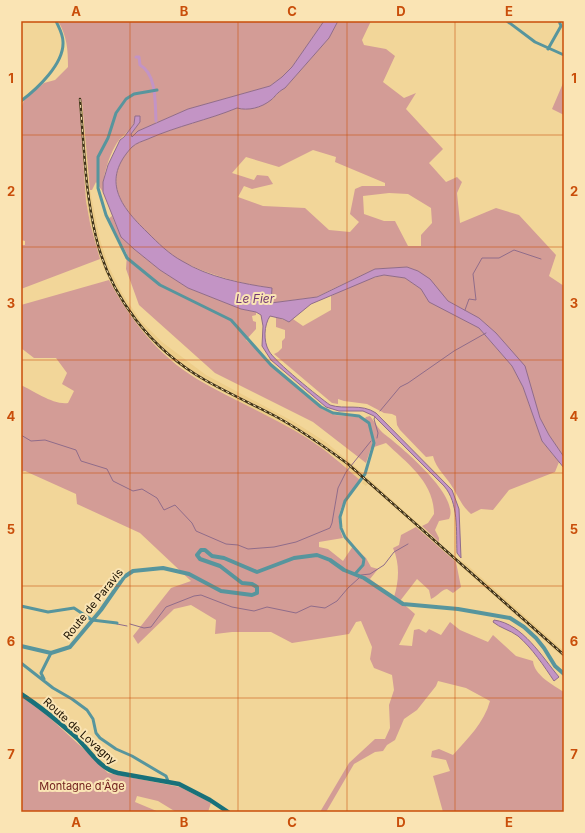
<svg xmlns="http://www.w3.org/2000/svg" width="585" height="833" viewBox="0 0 585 833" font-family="Inter,sans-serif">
<rect width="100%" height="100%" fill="#f2d699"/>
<path fill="#edcd89" d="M79,99L82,102L90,190L100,240L109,267L122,293L140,320L162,342L206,375L296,423L327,443L364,474L360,480L337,459L309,439L197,378L172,360L149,339L134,322L121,302L109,280L100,259L90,223L86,201Z
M367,477L458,560L465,563L564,651V658L368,484L366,486L362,483Z"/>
<path fill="#d39c96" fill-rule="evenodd" d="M58,21H324L292,67L282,77L270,86L188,109L138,131L132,137L131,134L140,122L136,118C133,128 126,133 119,140C110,152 102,177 103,192L96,182L92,190H90L82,102L79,99L86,201L90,223L100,259L21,289V245H25V241L21,240V109L24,100L44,83L55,80L68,67C68,49 67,36 58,21Z
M338,21H371L362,40L364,45L386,49L395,56L383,82L404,98L416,93L406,109L443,149L429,163L446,182L457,177L462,182L457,193L460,223L496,208L519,215L556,255L549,276L564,286V457L549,435L540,418L524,366L496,333L479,318L448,301L418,271L407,267L375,269L316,297L271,303L272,288C242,284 213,276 185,263C172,257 159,244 149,234C122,208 100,181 132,147C136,143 143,141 148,139C177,126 208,120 237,108C248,111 261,108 271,100C276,96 276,93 285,88L329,38ZM313,150L336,157L335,162L385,183V186H362L355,189L350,214L359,222L350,232L329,230L305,208L263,206L238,197L244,186L252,189L273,184L268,176L257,175L254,180L232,173L246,157L279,167ZM389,193L408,194L431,208L432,223L421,235V246H408L395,221H384L364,214L363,196Z
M564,81V115L552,109Z
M112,216L121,237L134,249L160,270L188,288L241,309L256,312V315L252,316L253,321L256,322V329L246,340L322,409L335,415L358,417L364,420L366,417L370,416C373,420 380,431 383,433C400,446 461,496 449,519L439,521L435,530L439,538V542L422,526L428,523L434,514C434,482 407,463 386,443L371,448L366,463L313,422L215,373L139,305L126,269L127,254L108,219Z
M384,275L405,278L421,289L430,302L479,328L512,366L523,387L542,441L559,462L555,472L509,490L493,510L481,509L471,514C462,506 459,498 453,488C447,477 436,469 433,456L426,457L400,430L397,425L396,416L392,414L384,413L367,404L344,401L338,399V404L332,403L274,354L278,352L282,348V341L285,338V330L276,327V317L289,322L293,319L303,326L331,310V296L362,281Z
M109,280C130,320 158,355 197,379C233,400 272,416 307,438C326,450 343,465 360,480C345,501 332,511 343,538L319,542V547L328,549L343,561L353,546L366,558L371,567L378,569L370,579L394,597C399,581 400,564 393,548L399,545L401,535L416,527L456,562L461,587L453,593L447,589C441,590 438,596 431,599L429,590L417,579L400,601L415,614L399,645L412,646L414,630L419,629L426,633L429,629L441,635L450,622L460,630L488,642L493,635L516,656L533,661C534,675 553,685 564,692V812H443L433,776L450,771L446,760L431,757L432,751L439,749L453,755C468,738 484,723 490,701L466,688L438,681L436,686L417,710L404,719L395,740L387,745L383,751L375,752L354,764L326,812H320L349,763L375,739H385L390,728L389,705L394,690L392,675L374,668L370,659L372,647L361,621L356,622L349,634L292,643L271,632H232L215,634L216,620L191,605L174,609L138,644L133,636L171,588L191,581L140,533L77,504L76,494L25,471L21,472V385C34,391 53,405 68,403L74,391L62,384L67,373L56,358H34L21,348V305Z
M21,697L38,707L87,752L108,773L180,787L211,803L208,812H176L158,801L137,796L135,802L159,812H21Z"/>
<path fill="#c394c5" stroke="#906c8a" d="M324,21H338L329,38L285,88C276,93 276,96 271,100C261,108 248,111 237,108C208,120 177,126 148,139C143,141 136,143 132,147C101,180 120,206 147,232C158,243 169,254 182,261C208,277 243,284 272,288L271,303L317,297L375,269L407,267L418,271L430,279L448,301L479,318L496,333L525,366L540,418L549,435L564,457V468L542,441L523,387L512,366L479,328L429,302L421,289L405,278L384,275L375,277L311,304L289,322L283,319L270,316C264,325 263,341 269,351C274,361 320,398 330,405C345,410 361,403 376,413L452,490L459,509L461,558L457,553C456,531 459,503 444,486L374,416L363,411H339L326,407L271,360L262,346L263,326L261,315L256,312L241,309L188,288L160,270L134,249L121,237L103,192V182L108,165L120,140L124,137L134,124L135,116H140V122L131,134L132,137L138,131L188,109L270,86L282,77L292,67Z
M494,620C523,624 542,657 559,677L554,681C544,666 532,648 518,636C510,630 500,628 493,622Z"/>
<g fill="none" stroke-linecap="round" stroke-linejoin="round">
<path stroke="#906c8a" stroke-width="1" d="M465,310L469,299L476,300L473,274L482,258H499L514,250L541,259
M380,411L400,387L408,383L454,351L486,333
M375,417L374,419L378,433L377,438
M21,435L31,441L45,440L76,450L81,461L107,469L113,481L133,491L142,489L157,498L164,510L175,505L192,523L196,531L226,544L238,545L248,549L274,547L296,542L330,528L332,523L338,488L346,472L371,441
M361,575L370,574L384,565L394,552L408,544
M117,624L127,626
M130,624L144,628L151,627L166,607L194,596L201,595L232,607L254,611L267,607L296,613L311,606L325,608L337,601L348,588L359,578"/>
<path stroke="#c394c5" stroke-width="3" d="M136,57H139L140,65C157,74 155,104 156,121"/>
<path stroke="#57959d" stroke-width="3" d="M507,21L535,42L564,55
M548,49L561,26L559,21
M157,90L134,94L126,99L116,113L108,138L98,157V188L106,215L127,258L160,285L231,320L271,365L321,407L333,413L359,416L369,423L374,443L365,474L345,501L340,517L341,528L345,537L364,559L363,565L355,574
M21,101C37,89 64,64 63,42C63,34 59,28 56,21
M21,606L48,612L74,608L92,620L117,623
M21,663L53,688L72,699L87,710L93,719L96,733L100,738L116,749L132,756L159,772L166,776L168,781
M44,679L41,673L51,653"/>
<path stroke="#57959d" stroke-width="4" d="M21,646L51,653L70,647L101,610L124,577L133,571L163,568L189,574L221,591L252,595L257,593V587L252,584L242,583L220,566L200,559L197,555L201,550H205L212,556L224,558L257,572L294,558L317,555L330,560L344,570L364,578L403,604L458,609L510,618L524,627L536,638L544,648L555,666L564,674"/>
<path stroke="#18717a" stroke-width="4.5" d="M21,694C41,707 59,722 77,738C89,750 100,769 118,773L179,784L210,800L228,812"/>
<g stroke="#3e3119" stroke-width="2.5">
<path id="rail" d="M80,99C84,145 85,192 96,237C110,297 152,350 205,380C228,393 252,404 275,416C301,430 325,447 348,464L564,655"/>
</g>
<use href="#rail" stroke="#fae4b4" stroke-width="1" stroke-dasharray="3" stroke-linecap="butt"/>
</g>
<path fill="none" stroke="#c94e0a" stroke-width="1" stroke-opacity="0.55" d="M130,21V812M238,21V812M347,21V812M455,21V812M21,135H564M21,247H564M21,360H564M21,473H564M21,586H564M21,698H564"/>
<g text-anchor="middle" stroke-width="4" stroke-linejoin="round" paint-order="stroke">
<g font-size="11" fill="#1a1000" stroke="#fae4b4">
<text transform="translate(93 604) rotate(-51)" y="4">Route de Paravis</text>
<text transform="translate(80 731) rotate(42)" y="4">Route de Lovagny</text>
</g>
<g font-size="11" fill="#72201e" stroke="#fae4b4">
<text x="82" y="790">Montagne d'Âge</text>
</g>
<g font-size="12" font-style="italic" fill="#713874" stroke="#fae4b4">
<text x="255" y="303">Le Fier</text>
</g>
</g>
<rect width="585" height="833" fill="none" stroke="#fae4b4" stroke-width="44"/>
<rect x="22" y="22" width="541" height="789" fill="none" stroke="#c94e0a" stroke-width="1.5"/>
<g font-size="13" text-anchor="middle" font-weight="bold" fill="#c94e0a">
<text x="76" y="16">A</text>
<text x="184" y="16">B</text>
<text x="292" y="16">C</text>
<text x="401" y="16">D</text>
<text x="509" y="16">E</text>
<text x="11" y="83">1</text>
<text x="574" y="83">1</text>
<text x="11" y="196">2</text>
<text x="574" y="196">2</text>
<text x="11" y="308">3</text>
<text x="574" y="308">3</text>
<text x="11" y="421">4</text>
<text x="574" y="421">4</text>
<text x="11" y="534">5</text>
<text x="574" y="534">5</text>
<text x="11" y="646">6</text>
<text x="574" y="646">6</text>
<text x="11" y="759">7</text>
<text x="574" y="759">7</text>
<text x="76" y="827">A</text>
<text x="184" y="827">B</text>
<text x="292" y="827">C</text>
<text x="401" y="827">D</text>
<text x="509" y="827">E</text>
</g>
</svg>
